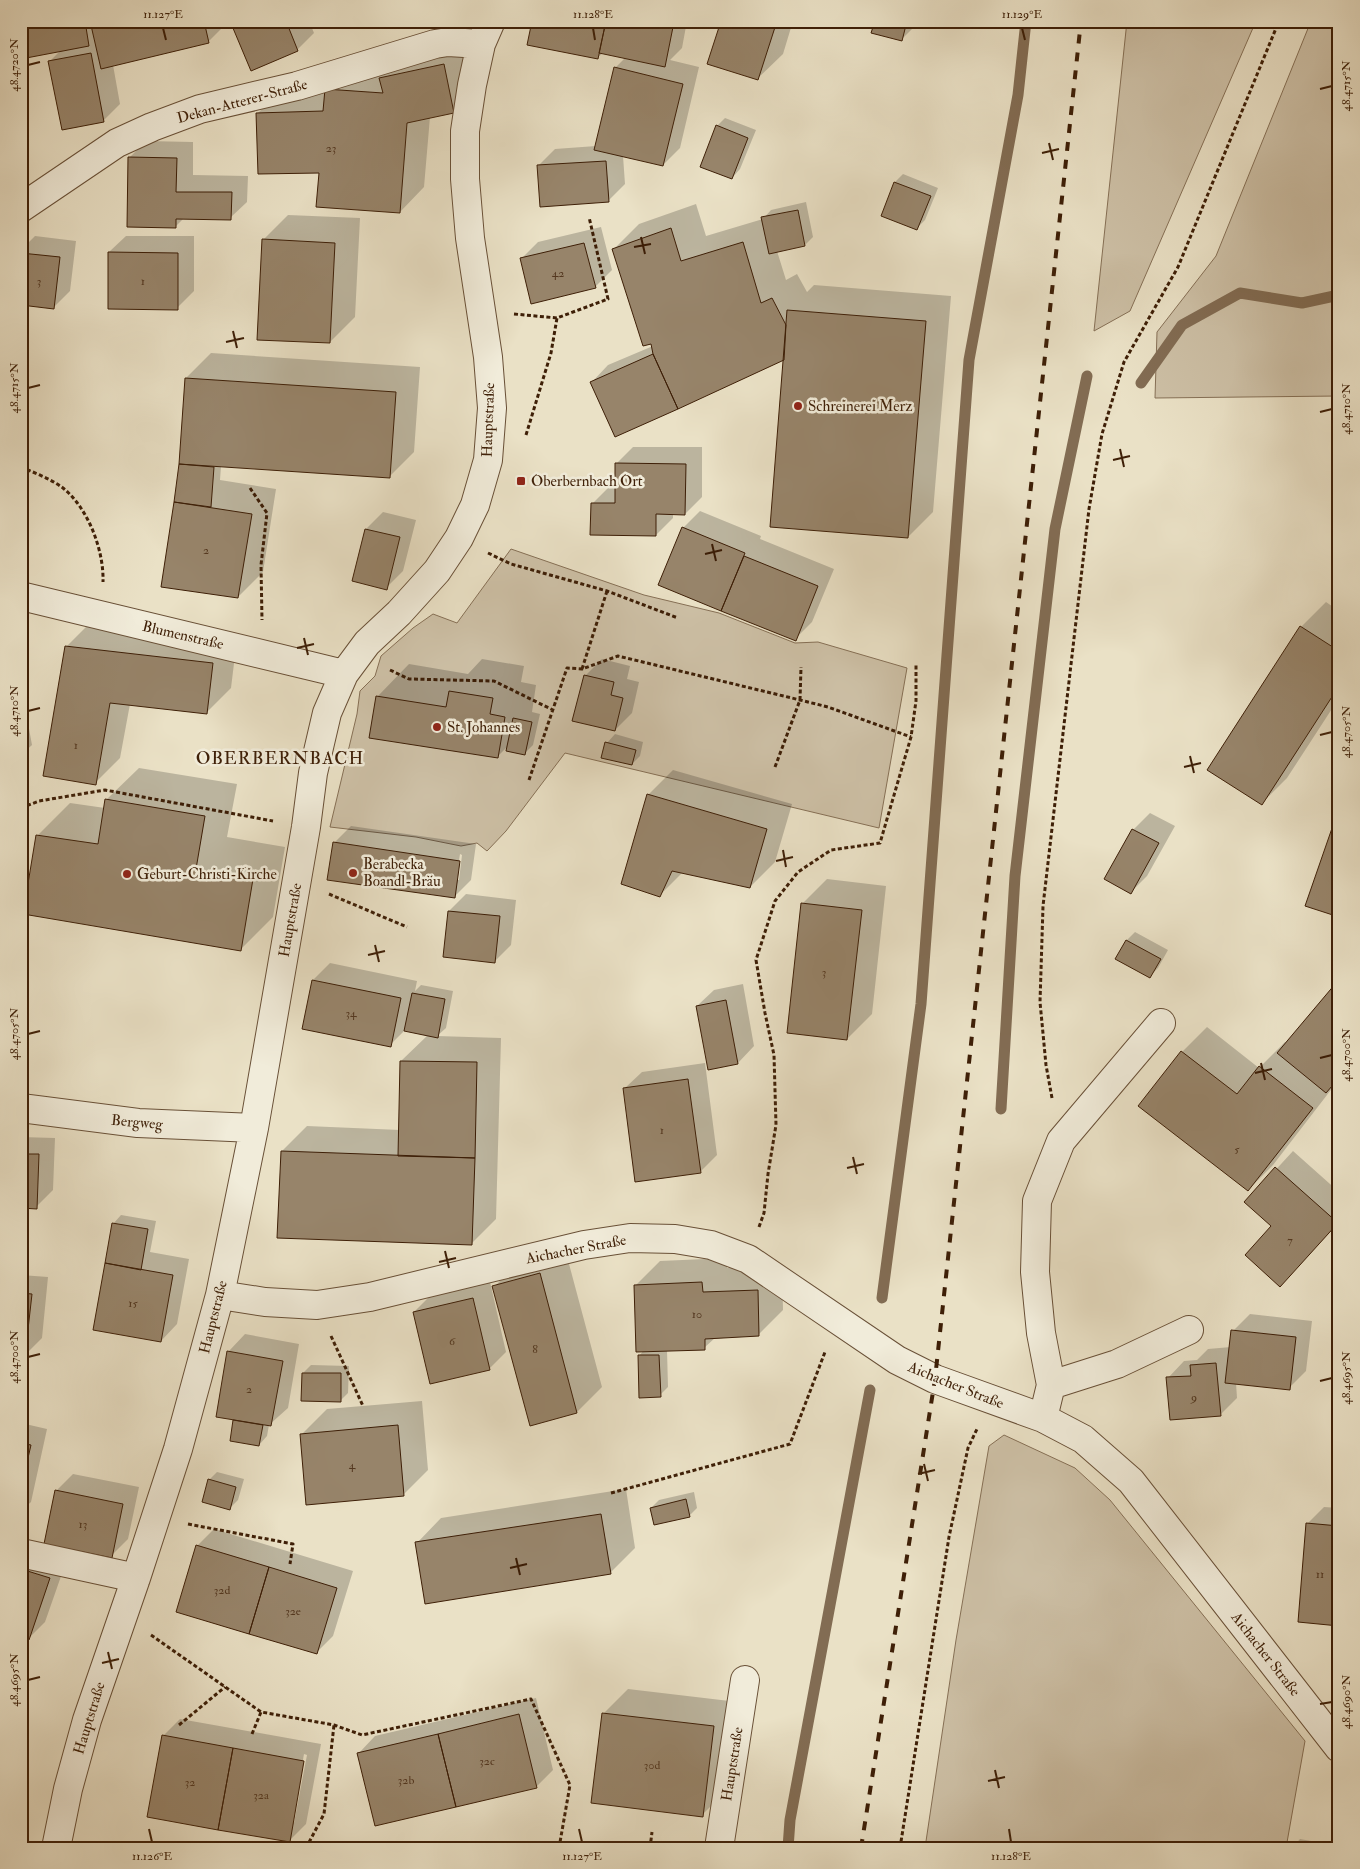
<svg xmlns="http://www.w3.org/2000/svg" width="1360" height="1869" viewBox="0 0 1360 1869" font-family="'IM FELL Double Pica',serif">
<rect width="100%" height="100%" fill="#eae1c6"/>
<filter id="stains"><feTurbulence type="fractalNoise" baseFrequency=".004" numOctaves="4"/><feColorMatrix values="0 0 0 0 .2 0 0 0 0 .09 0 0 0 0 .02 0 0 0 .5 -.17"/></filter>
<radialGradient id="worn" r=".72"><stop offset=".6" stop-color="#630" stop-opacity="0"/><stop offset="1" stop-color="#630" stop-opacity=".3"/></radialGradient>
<path fill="#cdc0a6" stroke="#867056" d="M1127,21H1256L1130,311L1094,331Z
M1311,21H1339V396L1155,398L1157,332L1216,256Z
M511,549L644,595L719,613L795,643L818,642L907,668L879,828L565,753L506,831L487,851L477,843L461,846L416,837L330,827L357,714L360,691L375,676L381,656L413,628L433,614L457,623Z
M1004,1435L1075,1468L1110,1500L1305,1741L1286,1848H925L956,1640L989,1446Z"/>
<path fill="#0003" fill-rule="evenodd" d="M21,21H229L208,42L113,65L120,104L103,121L50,61L61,50Z
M232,21H309L314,33L297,50Z
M533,21H687L682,48L670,60L699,67L680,148L663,165L623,156L625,184L608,201L538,166L555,149L596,146L615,68L626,57L603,53L597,58Z
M722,21H793L783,54L758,78Z
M867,21H920L901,40L875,23Z
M469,40L478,87L454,112L430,117L424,187L400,212L320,172L257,114L282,89Z
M725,118L756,130L740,169L732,178L717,126Z
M146,141L193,142V175L248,176L247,202L230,218H184L175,227L130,157Z
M903,174L938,188L925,220L917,228L882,215L895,182Z
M806,202L813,237L805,245L777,251L786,280L797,274L807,292L814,285L951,296L933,512L908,537L785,358L592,382L608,365L653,346L614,249L639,224L696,204L706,236L763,219L771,210Z
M288,215L360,218L355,317L330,342L263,240Z
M601,227L612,270L595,287L521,259L538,242Z
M35,236L76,241L70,291L53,308L21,304V250Z
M126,236H194V291L177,308L109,252Z
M211,353L420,367L414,452L389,477L221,466L220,480L276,489L263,572L238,597L175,502L180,465L186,378Z
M633,447H702V497L685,514L673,513V518L656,535L592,504L609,487H616V464Z
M700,511L761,536L760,539L834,569L812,622L795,639L660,584L683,528Z
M383,512L416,520L403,571L386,588L366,529Z
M1326,602L1339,611V698L1287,778L1262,803L1301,627Z
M92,621L237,639L231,688L206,713L130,704L120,758L95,783L67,646Z
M482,659L524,666L521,682L536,685L532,712L540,714L533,745L525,753L508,746L497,757L377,697L409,664L468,674Z
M602,659L630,666L627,679L639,682L632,713L615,730L585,676Z
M21,707H25L32,745L21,755Z
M615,734L643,742L640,756L632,764L607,743Z
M139,768L237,784L227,837L285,847L273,917L241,949L24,913L38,835L70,803L105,808L106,800Z
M673,770L792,804L775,862L750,887L683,872L660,895L648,795Z
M1150,813L1175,826L1147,876L1131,892L1106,878L1133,830Z
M351,826L476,844L471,880L454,897L334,843ZM460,854L462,855L459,880H456Z
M827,879L886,886L872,1014L847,1039L802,904Z
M466,894L516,900L511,945L494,962L449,911Z
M1135,932L1168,950L1158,968L1150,976L1117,958L1127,940Z
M330,963L417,981L415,991L421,985L453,991L446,1028L437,1036L501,1038L496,1219L471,1244L282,1151L307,1126L400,1130L401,1061L428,1035L405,1030L390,1045L304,1028L313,980Z
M1339,982V1078L1336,1081L1337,1082L1273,1165L1248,1190L1140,1106L1182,1052L1207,1027L1259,1068L1285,1042L1287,1043Z
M743,984L754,1046L738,1063L697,1006L714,990Z
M705,1063L717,1155L700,1172L625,1088L642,1072Z
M21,1137L55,1138L53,1190L36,1207H21Z
M1293,1151L1339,1192V1222L1297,1268L1272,1226L1246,1202Z
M121,1215L156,1221L150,1252L189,1259L177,1324L161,1341L113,1224Z
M565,1249L602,1387L577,1412L494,1287L519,1262Z
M727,1258V1268L782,1265L783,1310L758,1335L716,1337L704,1348L667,1350L668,1387L660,1395L639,1356L644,1350L635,1286L660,1261Z
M21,1275L48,1277L42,1338L25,1355L21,1354Z
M490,1282L506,1352L489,1369L414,1312L431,1295Z
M1250,1314L1312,1321L1306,1371L1289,1388L1236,1383L1237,1398L1220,1415L1168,1378L1184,1361L1197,1360L1208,1349L1231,1347L1233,1331Z
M245,1334L299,1344L288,1408L269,1425L267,1436L259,1445L231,1440L235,1419L217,1416L229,1351Z
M311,1365L349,1366L348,1393L340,1401L303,1373Z
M422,1401L428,1470L403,1495L302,1434L327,1409Z
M21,1423L47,1429L31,1502L21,1511Z
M217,1472L244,1479L238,1500L230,1508L209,1480Z
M73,1474L139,1487L128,1539L111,1556L56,1491Z
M626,1489L635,1548L610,1573L417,1543L441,1518Z
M694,1492L697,1508L689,1516L651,1508L659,1500Z
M1324,1507L1339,1508V1625L1307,1524Z
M214,1529L353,1571L333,1636L316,1653L197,1546Z
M21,1547L66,1562L45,1622L28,1639L21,1636Z
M628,1689L738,1702L727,1790L702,1815L603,1714Z
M536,1698L553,1770L536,1787L359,1753L375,1736Z
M180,1719L321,1744L306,1824L289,1841L163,1736ZM304,1754L307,1755L294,1823H292Z
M1300,1839L1322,1843L1321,1848H1292Z"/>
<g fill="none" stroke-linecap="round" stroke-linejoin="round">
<path stroke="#826c53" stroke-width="11" d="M1141,383L1182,325L1240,293L1302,303L1339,295
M1001,1109L1015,876L1055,529L1087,376
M882,1298L921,1004L969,360L1018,95L1026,21
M788,1848L790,1820L870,1390"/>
</g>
<path fill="#97846a" stroke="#3e1f07" d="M21,21H85L89,46L21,59Z
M90,21H204L209,43L101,69Z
M230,21H286L298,51L251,71Z
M532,21H606L598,59L527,45Z
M606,21L674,22L665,67L599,53Z
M721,21H777L758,80L707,64Z
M863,21H907L902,41L871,33L874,24Z
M91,53L104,122L62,130L48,61Z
M444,64L454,113L407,123L400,213L316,207L319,173L258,174L256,113L323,111L325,89L383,93L379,78Z
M614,67L683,84L663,166L594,150Z
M716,125L748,138L732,179L700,167Z
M128,157L177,158L176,192H232L231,220L176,219V228L127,227Z
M606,161L609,202L540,207L537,165Z
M894,182L931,196L917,230L881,216Z
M798,210L805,246L769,254L761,217Z
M671,228L681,261L743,242L761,303L772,298L786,325L784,360L678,409L653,354L651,344L643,346L612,249Z
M262,239L335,243L330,343L257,340Z
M584,243L596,288L531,304L520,258Z
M108,252L178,253V310L108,309Z
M21,253L60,257L54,309L21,305Z
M787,310L926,321L908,538L770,527Z
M653,354L678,409L615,437L590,382Z
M185,378L396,392L390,478L179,464Z
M615,463L686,464L685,515L656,514V536L590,535L591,503H615Z
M179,464L214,467L211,507L174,502Z
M174,502L252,514L238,598L161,587Z
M682,527L745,553L721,611L658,585Z
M365,529L400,537L387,590L352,581Z
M744,556L818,586L796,641L721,611Z
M1300,626L1339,651V686L1262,805L1207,770Z
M65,646L213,663L207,714L110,703L96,785L43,776Z
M584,675L614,682L611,695L623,698L615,731L572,721Z
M449,691L493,698L490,714L505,717L498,758L369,738L376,696L446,707Z
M513,718L532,722L525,755L506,751Z
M605,742L636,750L632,765L601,758Z
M647,794L767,829L750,888L672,871L660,897L621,884Z
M105,799L205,816L196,869L253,879L241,951L23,914L36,835L98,844Z
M1339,808V917L1305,906Z
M1132,829L1159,843L1131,894L1104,879Z
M333,842L460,861L455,898L327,880Z
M801,903L862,910L847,1040L787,1033Z
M448,911L500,916L495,963L443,957Z
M1126,940L1161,959L1150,978L1115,959Z
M312,980L401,998L391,1047L302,1029Z
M1336,983L1339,986V1078L1326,1093L1277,1053Z
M412,993L445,999L438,1038L404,1031Z
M726,1000L738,1064L708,1070L696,1006Z
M1181,1051L1237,1094L1259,1066L1313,1108L1248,1191L1138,1106Z
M400,1061L477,1062L475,1158L398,1156Z
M688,1079L701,1173L635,1182L623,1088Z
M281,1151L475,1158L472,1245L277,1238Z
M21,1154H39L37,1209L21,1208Z
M1275,1167L1338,1223L1280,1287L1245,1255L1271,1226L1244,1202Z
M112,1223L148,1229L141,1270L105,1263Z
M105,1263L173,1275L161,1342L93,1330Z
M540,1273L577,1413L530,1426L492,1286Z
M702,1282L703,1292L758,1290L759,1336L705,1339V1350L636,1352L634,1285Z
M21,1293L32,1294L25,1356L21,1355Z
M473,1298L490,1370L430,1384L413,1312Z
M1231,1330L1296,1337L1290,1390L1225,1383Z
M227,1351L283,1361L271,1426L216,1417Z
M638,1355H659L661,1397L639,1398Z
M1216,1363L1221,1416L1170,1420L1166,1377L1191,1376L1190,1365Z
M302,1373H341V1402L301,1401Z
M233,1420L263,1425L259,1446L230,1441Z
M398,1425L404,1496L306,1505L300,1434Z
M21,1443L31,1445L21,1488Z
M208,1479L236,1487L230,1510L202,1502Z
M55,1490L123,1504L112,1558L44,1544Z
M686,1499L690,1517L654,1525L650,1508Z
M601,1514L611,1574L425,1604L415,1542Z
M1306,1523L1339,1526V1626L1298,1622Z
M196,1545L269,1567L249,1634L176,1612Z
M269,1567L337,1588L317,1654L249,1634Z
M21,1569L50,1578L29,1640L21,1638Z
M602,1713L714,1726L703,1817L591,1803Z
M519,1714L537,1788L456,1807L438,1734Z
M438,1734L456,1807L375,1826L357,1753Z
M162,1735L233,1748L218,1830L147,1817Z
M233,1748L304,1761L290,1842L218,1830Z"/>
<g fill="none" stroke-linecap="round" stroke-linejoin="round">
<g stroke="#695037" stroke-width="30">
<path id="minor" d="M21,208L117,143L152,127L200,109L297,86L435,44L448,42L481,44
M21,596L344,674
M21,1108L138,1123L254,1128
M220,1295L265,1302L317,1305L370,1297L584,1245L630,1238L675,1239L711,1245L748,1259L897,1360L935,1379L1043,1418L1083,1439L1131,1481L1339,1748
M1051,1385L1117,1364L1189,1330
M1043,1418L1051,1385L1041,1333L1035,1272L1037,1201L1061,1141L1161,1023
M21,1553L136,1578
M56,1848L68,1789L87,1720L136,1578L178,1449L220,1295L254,1128L306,827L313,773L327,713L344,674L367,643L399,613L437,571L459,538L475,505L488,460L492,408L488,357L470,238L465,179V131L472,85L481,44L491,21
M719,1848L745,1680"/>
</g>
<path stroke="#3e1f07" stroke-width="3" stroke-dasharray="4 2.5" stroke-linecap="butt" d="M514,314L557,318
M526,435L551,353L557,318L608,299L589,217
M21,467C35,473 51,479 63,488C88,508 104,550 103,582
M250,488L267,513L261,565L262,620
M488,553L511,564L607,591L678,618
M582,669L607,591
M390,670L409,679L494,681L553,710
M775,767L800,700L801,667
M529,780L567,668L582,669L618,656L800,700L828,707L911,737
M21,808L39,801L105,790L273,821
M329,894L407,927
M1052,1098L1046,1065L1040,1002L1043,906L1089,509L1102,434L1124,362L1178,267L1279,21
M759,1227L764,1213L768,1174L776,1125L774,1055L765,1013L756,960L775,901L798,872L831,850L880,843L911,737L916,701V664
M331,1336L363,1406
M611,1493L790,1444L825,1352
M188,1524L293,1544L290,1564
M151,1635L261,1712L334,1725L362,1735L531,1699L570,1785L559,1848
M179,1725L225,1687
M252,1734L261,1712
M306,1848L324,1814L334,1725
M650,1848L652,1832
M900,1848L949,1537L968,1448L977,1429"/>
<use href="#minor" stroke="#f1ecda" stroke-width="28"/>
<path stroke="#3e1f07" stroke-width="4" stroke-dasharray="9 9" stroke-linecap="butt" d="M861,1848L935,1379L1081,21"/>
</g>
<path fill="none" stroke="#3e1f07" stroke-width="2" d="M163,28L166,40M593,28L595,40M1022,28L1025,40M28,65L40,62M1320,89L1332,86M1049,143L1053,160M1042,153L1059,149M641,237L645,254M634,247L651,244M233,331L237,348M226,342L244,338M28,388L40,385M1320,412L1332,409M1120,449L1124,467M1113,460L1130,456M712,544L716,561M705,554L722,550M304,638L308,655M297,648L314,644M28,711L40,708M1320,735L1332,732M1190,756L1194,773M1184,767L1201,763M783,850L786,867M776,861L793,857M375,945L379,962M368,955L385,951M28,1034L40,1031M1320,1058L1332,1055M1261,1063L1265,1080M1255,1073L1272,1069M853,1157L857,1174M847,1168L864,1164M445,1251L449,1268M439,1262L456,1258M28,1357L40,1354M1320,1381L1332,1378M924,1464L928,1481M918,1474L935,1470M516,1558L520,1575M510,1568L527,1564M108,1652L112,1669M102,1663L119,1659M28,1680L40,1677M1320,1704L1332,1702M995,1770L999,1788M988,1781L1005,1777M149,1829L152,1842M579,1829L582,1842M1009,1829L1011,1842"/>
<g fill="#8f2418" stroke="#f1ecda" stroke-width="2">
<circle cx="798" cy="406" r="5"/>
<rect x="516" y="476" width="10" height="10" rx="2.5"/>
<circle cx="437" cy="727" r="5"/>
<circle cx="353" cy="873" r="5"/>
<circle cx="127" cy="874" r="5"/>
</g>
<g text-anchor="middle" stroke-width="5" stroke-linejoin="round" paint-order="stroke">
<g font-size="12" fill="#543820">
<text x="331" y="152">23</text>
<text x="558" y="277">42</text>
<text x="39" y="285">3</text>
<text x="143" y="285">1</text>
<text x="206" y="554">2</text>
<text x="76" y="749">1</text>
<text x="824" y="976">3</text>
<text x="351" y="1017">34</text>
<text x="662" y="1134">1</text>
<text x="1237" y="1153">5</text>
<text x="1290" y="1244">7</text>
<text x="133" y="1307">15</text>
<text x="697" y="1318">10</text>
<text x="452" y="1345">6</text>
<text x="535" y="1353">8</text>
<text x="249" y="1393">2</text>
<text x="1194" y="1401">9</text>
<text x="352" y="1469">4</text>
<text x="83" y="1528">13</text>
<text x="1320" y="1578">11</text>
<text x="222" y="1594">32d</text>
<text x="293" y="1615">32e</text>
<text x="487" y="1765">32c</text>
<text x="652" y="1769">30d</text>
<text x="406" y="1784">32b</text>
<text x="190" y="1786">32</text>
<text x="261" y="1799">32a</text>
</g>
<g font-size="15" fill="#3e1f07" stroke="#f1ecda">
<text transform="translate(242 101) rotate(-15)" y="5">Dekan-Atterer-Straße</text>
<text transform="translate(488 420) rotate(-88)" y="5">Hauptstraße</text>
<text transform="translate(183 635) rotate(13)" y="5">Blumenstraße</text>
<text transform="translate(290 920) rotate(-80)" y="5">Hauptstraße</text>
<text transform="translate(137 1122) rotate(5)" y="5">Bergweg</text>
<text transform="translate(576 1249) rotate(-11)" y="5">Aichacher Straße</text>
<text transform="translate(213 1317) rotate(-76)" y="5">Hauptstraße</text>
<text transform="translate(956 1385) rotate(22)" y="5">Aichacher Straße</text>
<text transform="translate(1266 1654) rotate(52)" y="5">Aichacher Straße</text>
<text transform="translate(89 1718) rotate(-73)" y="5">Hauptstraße</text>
<text transform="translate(732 1764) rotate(-81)" y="5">Hauptstraße</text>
</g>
<g font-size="15" fill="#3e1f07" stroke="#f1ecda" text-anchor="start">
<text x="808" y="411">Schreinerei Merz</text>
<text x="531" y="486">Oberbernbach Ort</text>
<text x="447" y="732">St. Johannes</text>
<text x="363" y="869">Berabecka<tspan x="363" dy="17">Boandl-Bräu</tspan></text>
<text x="137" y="879">Geburt-Christi-Kirche</text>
</g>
<g font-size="18" letter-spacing="1" fill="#3e1f07" stroke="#f1ecda">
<text x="280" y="764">OBERBERNBACH</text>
</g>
</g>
<rect width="1360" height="1869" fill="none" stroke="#eae1c6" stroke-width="55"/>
<rect x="28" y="28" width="1304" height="1814" fill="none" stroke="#3e1f07" stroke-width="2"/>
<g font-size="12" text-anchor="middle" fill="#3e1f07">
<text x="163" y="18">11.127°E</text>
<text x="593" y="18">11.128°E</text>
<text x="1022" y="18">11.129°E</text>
<text transform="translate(14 65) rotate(-90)" y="4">48.4720°N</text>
<text transform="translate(1346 86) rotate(-90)" y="4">48.4715°N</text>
<text transform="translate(14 388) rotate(-90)" y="4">48.4715°N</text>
<text transform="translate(1346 409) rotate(-90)" y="4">48.4710°N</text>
<text transform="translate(14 711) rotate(-90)" y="4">48.4710°N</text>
<text transform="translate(1346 732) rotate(-90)" y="4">48.4705°N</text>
<text transform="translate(14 1034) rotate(-90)" y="4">48.4705°N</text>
<text transform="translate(1346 1055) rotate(-90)" y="4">48.4700°N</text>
<text transform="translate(14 1357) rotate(-90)" y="4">48.4700°N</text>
<text transform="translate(1346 1378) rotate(-90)" y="4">48.4695°N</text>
<text transform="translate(14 1680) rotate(-90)" y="4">48.4695°N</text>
<text transform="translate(1346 1702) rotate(-90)" y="4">48.4690°N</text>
<text x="152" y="1860">11.126°E</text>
<text x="582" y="1860">11.127°E</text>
<text x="1011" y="1860">11.128°E</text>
</g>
<rect width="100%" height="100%" filter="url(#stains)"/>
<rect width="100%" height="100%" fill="url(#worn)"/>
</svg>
